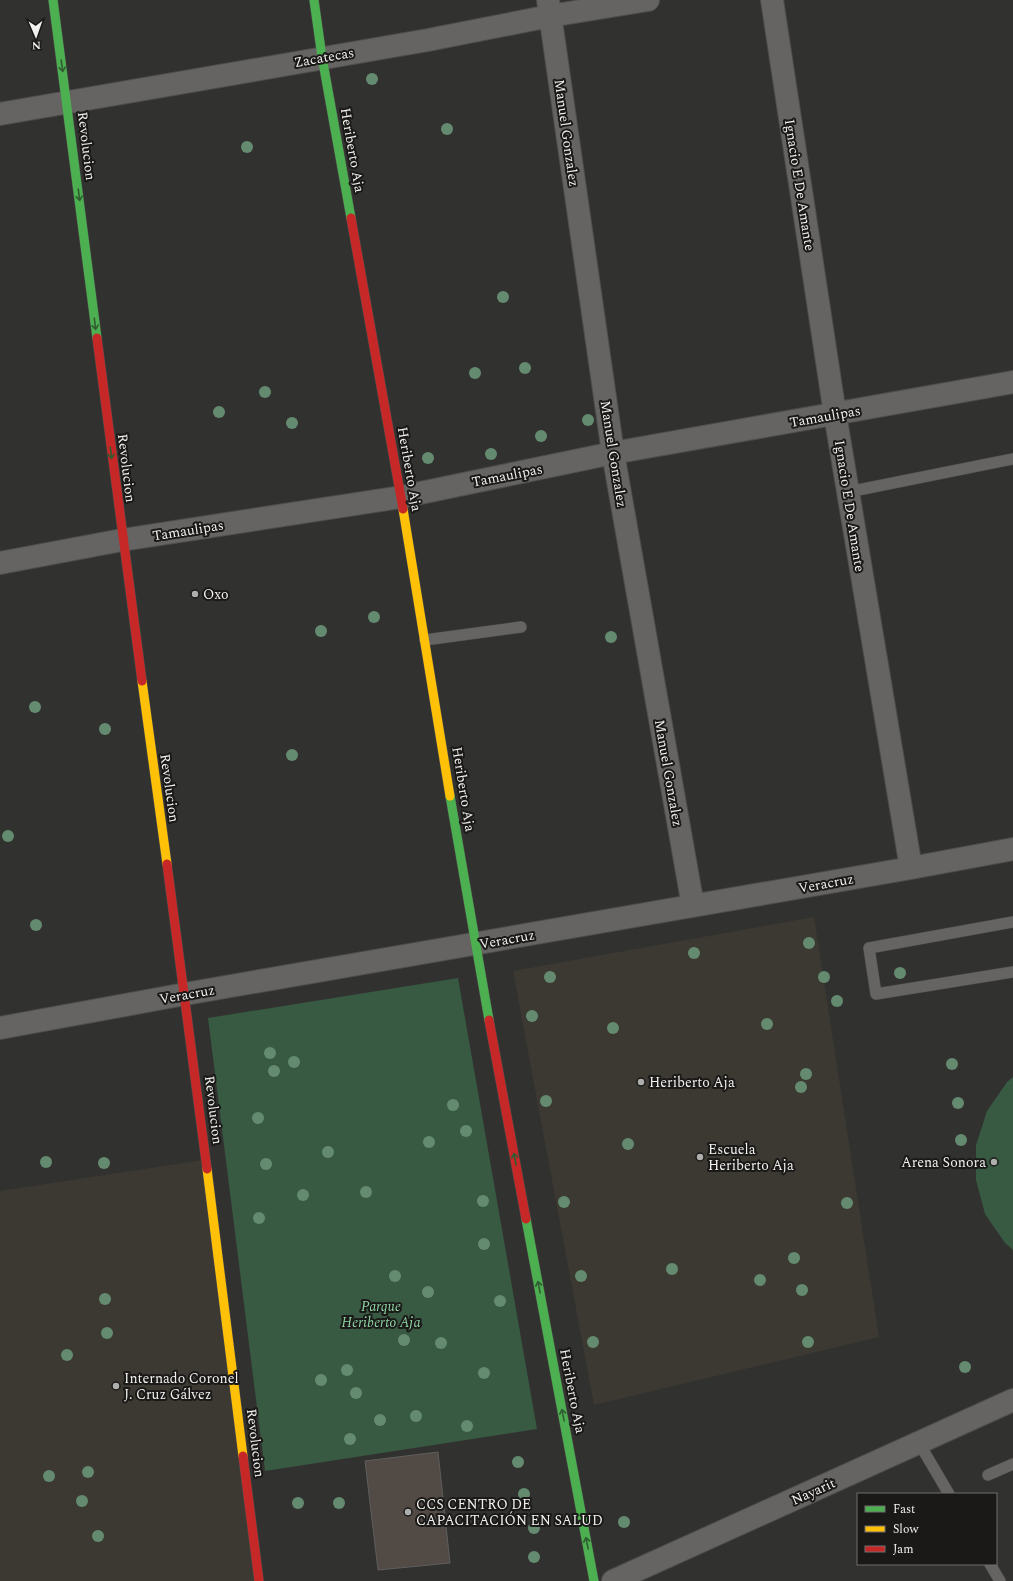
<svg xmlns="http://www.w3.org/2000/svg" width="1013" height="1581" viewBox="0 0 1013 1581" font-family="Spectral,serif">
<rect width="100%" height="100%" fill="#313130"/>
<path fill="#3b3931" d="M814,917L879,1337L594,1405L513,971Z
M203,1160L258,1581H0V1191Z"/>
<path fill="#385942" d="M458,978L537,1429L265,1471L208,1018Z
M1013,1077V1250L1005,1243L985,1214L976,1180V1145L987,1111L1007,1082Z"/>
<path fill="#524b45" stroke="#5f5e5e" d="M438,1452L450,1563L378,1570L365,1461Z"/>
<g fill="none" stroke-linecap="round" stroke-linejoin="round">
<g stroke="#4d4d4c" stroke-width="12">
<path id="lane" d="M848,492L1013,459
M425,640L521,627
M1013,922L869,948L876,994L1013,972
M919,1443L949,1494
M988,1475L1013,1464
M990,1564L1000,1581"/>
</g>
<g stroke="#4d4d4c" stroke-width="24">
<path id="street" d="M548,0L613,453L693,906
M772,0L835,414L911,868
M0,114L428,40L550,16L648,0
M0,563L122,540L401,497L613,453L1013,382
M0,1028L185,994L911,868L1013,849
M613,1581L1013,1400"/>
</g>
<g stroke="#4d4d4c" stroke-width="10">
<path id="fast" d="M53,0L97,338
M314,0L322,57L351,218
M450,796L489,1020
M526,1219L594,1581"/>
</g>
<g stroke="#4d4d4c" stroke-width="10">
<path id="slow" d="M403,509L450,796
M142,681L167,864
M207,1169L243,1456"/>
</g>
<g stroke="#4d4d4c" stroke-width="10">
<path id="jam" d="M351,218L403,509
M97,338L142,681
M167,864L207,1169
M489,1020L526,1219
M243,1456L259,1581"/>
</g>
<use href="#lane" stroke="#656463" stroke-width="11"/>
<use href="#street" stroke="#656463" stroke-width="22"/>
<use href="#fast" stroke="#4caf50" stroke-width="9"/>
<use href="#slow" stroke="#ffc107" stroke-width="9"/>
<use href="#jam" stroke="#c62828" stroke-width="9"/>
</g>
<g fill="#648b70">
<circle cx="372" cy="79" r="6"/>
<circle cx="447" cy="129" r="6"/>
<circle cx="247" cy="147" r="6"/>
<circle cx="503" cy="297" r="6"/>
<circle cx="525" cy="368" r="6"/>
<circle cx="475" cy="373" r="6"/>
<circle cx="265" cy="392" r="6"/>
<circle cx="219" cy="412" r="6"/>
<circle cx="588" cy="420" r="6"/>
<circle cx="292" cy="423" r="6"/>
<circle cx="541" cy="436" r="6"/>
<circle cx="491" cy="454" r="6"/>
<circle cx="428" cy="458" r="6"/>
<circle cx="374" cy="617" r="6"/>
<circle cx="321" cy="631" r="6"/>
<circle cx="611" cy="637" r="6"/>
<circle cx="35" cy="707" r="6"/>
<circle cx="105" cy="729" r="6"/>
<circle cx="292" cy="755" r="6"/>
<circle cx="8" cy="836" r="6"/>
<circle cx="36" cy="925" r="6"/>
<circle cx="809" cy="943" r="6"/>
<circle cx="694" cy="953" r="6"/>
<circle cx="900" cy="973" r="6"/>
<circle cx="550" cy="977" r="6"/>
<circle cx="824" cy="977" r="6"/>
<circle cx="837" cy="1001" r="6"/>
<circle cx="532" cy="1016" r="6"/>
<circle cx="767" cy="1024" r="6"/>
<circle cx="613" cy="1028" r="6"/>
<circle cx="270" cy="1053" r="6"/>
<circle cx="294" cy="1062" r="6"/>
<circle cx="952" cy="1064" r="6"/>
<circle cx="274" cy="1071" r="6"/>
<circle cx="806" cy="1074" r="6"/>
<circle cx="801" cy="1087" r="6"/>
<circle cx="546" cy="1101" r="6"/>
<circle cx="958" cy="1103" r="6"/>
<circle cx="453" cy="1105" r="6"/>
<circle cx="258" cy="1118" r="6"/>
<circle cx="466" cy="1131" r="6"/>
<circle cx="961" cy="1140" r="6"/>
<circle cx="429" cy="1142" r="6"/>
<circle cx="628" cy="1144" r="6"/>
<circle cx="328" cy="1152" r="6"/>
<circle cx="46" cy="1162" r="6"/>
<circle cx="104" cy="1163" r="6"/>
<circle cx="266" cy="1164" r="6"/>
<circle cx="366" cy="1192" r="6"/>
<circle cx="303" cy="1195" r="6"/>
<circle cx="483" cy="1201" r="6"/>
<circle cx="564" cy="1202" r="6"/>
<circle cx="847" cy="1203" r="6"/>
<circle cx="259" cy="1218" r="6"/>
<circle cx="484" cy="1244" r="6"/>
<circle cx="794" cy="1258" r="6"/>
<circle cx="672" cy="1269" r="6"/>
<circle cx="395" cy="1276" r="6"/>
<circle cx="581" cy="1276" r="6"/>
<circle cx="760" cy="1280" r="6"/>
<circle cx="802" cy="1290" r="6"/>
<circle cx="428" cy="1292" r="6"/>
<circle cx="105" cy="1299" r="6"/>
<circle cx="500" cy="1301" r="6"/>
<circle cx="107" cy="1333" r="6"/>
<circle cx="404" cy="1340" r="6"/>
<circle cx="593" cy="1342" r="6"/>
<circle cx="808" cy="1342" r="6"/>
<circle cx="441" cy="1343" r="6"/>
<circle cx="67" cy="1355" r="6"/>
<circle cx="965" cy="1367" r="6"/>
<circle cx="347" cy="1370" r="6"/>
<circle cx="484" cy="1373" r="6"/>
<circle cx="321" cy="1380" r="6"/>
<circle cx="356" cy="1393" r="6"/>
<circle cx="416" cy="1416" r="6"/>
<circle cx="380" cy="1420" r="6"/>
<circle cx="467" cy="1426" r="6"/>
<circle cx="350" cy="1439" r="6"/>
<circle cx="518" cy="1462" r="6"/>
<circle cx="88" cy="1472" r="6"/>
<circle cx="49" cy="1476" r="6"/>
<circle cx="524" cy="1494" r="6"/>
<circle cx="82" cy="1501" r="6"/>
<circle cx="298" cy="1503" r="6"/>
<circle cx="339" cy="1503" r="6"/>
<circle cx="624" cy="1522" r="6"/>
<circle cx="534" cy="1528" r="6"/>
<circle cx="98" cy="1536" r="6"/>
<circle cx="534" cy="1557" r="6"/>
</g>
<defs><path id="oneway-shaft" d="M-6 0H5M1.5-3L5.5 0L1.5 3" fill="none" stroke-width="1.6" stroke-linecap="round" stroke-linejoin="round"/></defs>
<g stroke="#305c31">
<use href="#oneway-shaft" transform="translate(62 66) rotate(82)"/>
<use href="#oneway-shaft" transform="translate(79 195) rotate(83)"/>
<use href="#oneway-shaft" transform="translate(95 324) rotate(83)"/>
<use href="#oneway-shaft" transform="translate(111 453) rotate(83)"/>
<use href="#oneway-shaft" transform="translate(515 1159) rotate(-101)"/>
<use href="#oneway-shaft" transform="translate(539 1287) rotate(-101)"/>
<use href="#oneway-shaft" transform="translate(563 1415) rotate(-101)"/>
<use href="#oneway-shaft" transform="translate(587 1543) rotate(-101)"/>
</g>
<g fill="#aeaeac" stroke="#1a1918" stroke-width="1.5">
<circle cx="195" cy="594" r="4"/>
<circle cx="641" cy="1082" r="4"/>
<circle cx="700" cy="1157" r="4"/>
<circle cx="994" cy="1162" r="4"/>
<circle cx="116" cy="1386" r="4"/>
<circle cx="408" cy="1512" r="4"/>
</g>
<g text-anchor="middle" stroke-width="4" stroke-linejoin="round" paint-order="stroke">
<g font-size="14" fill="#f1f1ef" stroke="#1a1918">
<text transform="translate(324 57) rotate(-10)" y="5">Zacatecas</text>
<text transform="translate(567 133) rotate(82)" y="5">Manuel Gonzalez</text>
<text transform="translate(87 146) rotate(83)" y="5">Revolucion</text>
<text transform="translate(353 150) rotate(80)" y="5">Heriberto Aja</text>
<text transform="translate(800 185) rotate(81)" y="5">Ignacio E De Amante</text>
<text transform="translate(825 416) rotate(-10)" y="5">Tamaulipas</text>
<text transform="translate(614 454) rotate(81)" y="5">Manuel Gonzalez</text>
<text transform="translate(127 468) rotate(83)" y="5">Revolucion</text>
<text transform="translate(410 469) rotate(80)" y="5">Heriberto Aja</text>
<text transform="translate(507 475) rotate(-11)" y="5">Tamaulipas</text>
<text transform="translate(850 506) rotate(81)" y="5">Ignacio E De Amante</text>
<text transform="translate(188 530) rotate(-9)" y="5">Tamaulipas</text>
<text transform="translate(669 773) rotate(80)" y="5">Manuel Gonzalez</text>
<text transform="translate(170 788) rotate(82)" y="5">Revolucion</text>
<text transform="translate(464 789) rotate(81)" y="5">Heriberto Aja</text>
<text transform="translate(826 883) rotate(-10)" y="5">Veracruz</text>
<text transform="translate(507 939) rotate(-10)" y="5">Veracruz</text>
<text transform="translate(187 994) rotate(-10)" y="5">Veracruz</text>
<text transform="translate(214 1110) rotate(83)" y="5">Revolucion</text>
<text transform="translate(573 1391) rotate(79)" y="5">Heriberto Aja</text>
<text transform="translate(256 1443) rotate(83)" y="5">Revolucion</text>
<text transform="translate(813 1491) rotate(-24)" y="5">Nayarit</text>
</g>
<g font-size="14" fill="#f1f1ef" stroke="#1a1918" text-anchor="start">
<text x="203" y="599">Oxo</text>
<text x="649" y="1087">Heriberto Aja</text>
<text x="708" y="1154">Escuela<tspan x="708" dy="16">Heriberto Aja</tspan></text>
<text x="986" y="1167" text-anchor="end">Arena Sonora</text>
<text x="124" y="1383">Internado Coronel<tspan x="124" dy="16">J. Cruz Gálvez</tspan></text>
<text x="416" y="1509">CCS CENTRO DE<tspan x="416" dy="16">CAPACITACIÓN EN SALUD</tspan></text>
</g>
<g font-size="14" font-style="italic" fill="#8ed5a4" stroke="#1a1918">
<text x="381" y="1311">Parque<tspan x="381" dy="16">Heriberto Aja</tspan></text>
</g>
</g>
<rect x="857" y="1493" width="140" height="72" fill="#1a1918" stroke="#706f6e"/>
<rect x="865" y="1506" width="20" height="6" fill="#4caf50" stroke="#706f6e"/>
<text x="893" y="1513" font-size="12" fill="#f1f1ef">Fast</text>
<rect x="865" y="1526" width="20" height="6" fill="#ffc107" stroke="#706f6e"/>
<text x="893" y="1533" font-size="12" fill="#f1f1ef">Slow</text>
<rect x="865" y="1546" width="20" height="6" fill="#c62828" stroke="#706f6e"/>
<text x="893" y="1553" font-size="12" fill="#f1f1ef">Jam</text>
<g transform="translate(36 36) rotate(178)" stroke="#1a1918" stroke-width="3" paint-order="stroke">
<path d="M0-3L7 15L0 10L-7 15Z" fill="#f1f1ef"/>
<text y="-6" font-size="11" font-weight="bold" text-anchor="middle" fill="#f1f1ef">N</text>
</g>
</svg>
